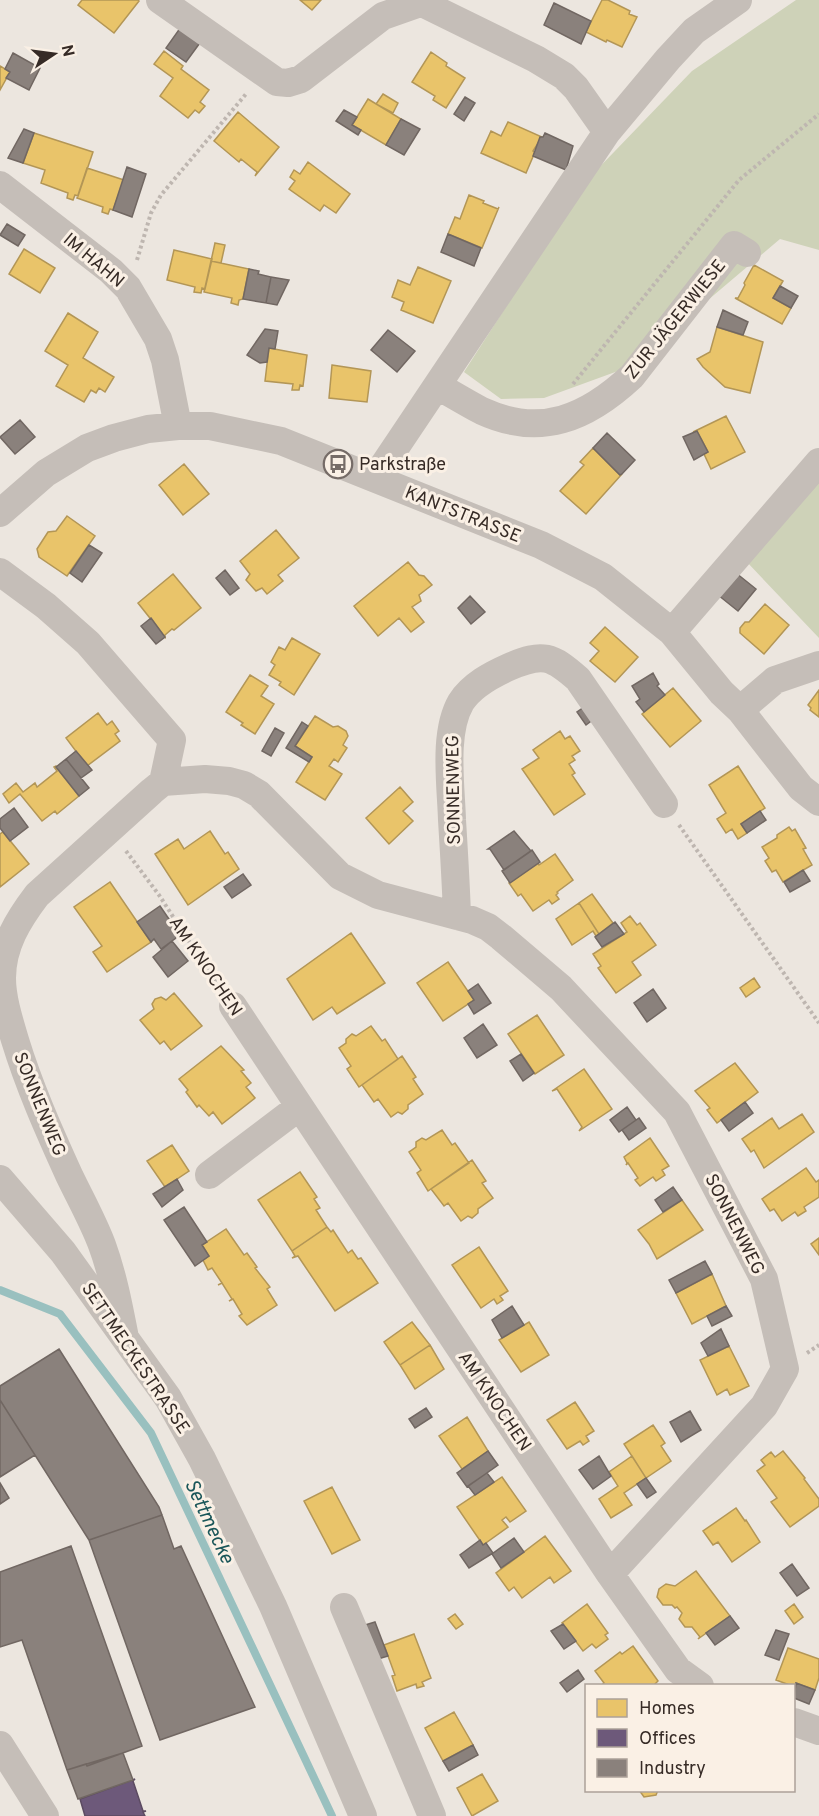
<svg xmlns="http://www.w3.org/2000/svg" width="819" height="1816" viewBox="0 0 819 1816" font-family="Overpass,sans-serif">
<rect width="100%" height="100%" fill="#ece6df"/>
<path fill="#ced2b8" d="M796,0H819V250L780,239L629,367L544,398L501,399L464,372L588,179L692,71Z
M819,475V638L746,561Z"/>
<path fill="#e9c46a" stroke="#b39656" stroke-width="1.5" d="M82,0H138L139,1L114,33L78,5Z
M300,0H321L312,10Z
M602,0H608L630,11L629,14L637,17L622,47L607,40L606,42L586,32Z
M164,51L183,66L181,69L209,90L200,102L205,106L199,113L195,110L188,118L160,96L173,78L154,64Z
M431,52L447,63L446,66L465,78L446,108L433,100L435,96L412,82Z
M0,66L10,72L0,90Z
M383,94L398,103L393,113L376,104Z
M368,99L401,119L386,145L352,125Z
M238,112L279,147L255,176L257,172L241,159L239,162L214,141Z
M508,122L542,137L533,151L535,152L526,173L481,153L491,131L501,136Z
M34,133L93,152L78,196L75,195L73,200L67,198L68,193L41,183L45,170L23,163Z
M308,162L350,194L336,213L324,205L320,211L289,189L295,181L290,177L294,170L300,174Z
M87,168L124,180L113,210L110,209L108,214L102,212L103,207L77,198Z
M469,195L484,201L483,203L498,209L499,207L482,248L448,234L455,217L460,219Z
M215,243L225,245L221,263L211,261Z
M24,249L55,268L40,293L9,274Z
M174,250L212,259L205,289L202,288L201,293L194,292L195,287L167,280Z
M211,261L249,269L243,299L239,300L238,305L231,303L232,298L204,292Z
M754,265L783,281L773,298L791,308L782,324L735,298H738L745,285L744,283Z
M418,267L451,281L433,323L401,310L404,302L392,297L398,280L410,285Z
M68,313L98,332L83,358L114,377L105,392L99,388L96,393L91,390L84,402L56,386L68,365L45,351Z
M717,327L763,342L750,393L725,387L703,367L697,359L710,352Z
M269,348L307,355L303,386L300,385L299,390H292L293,384L265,381Z
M332,365L371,371L367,402L329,398Z
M726,416L745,452L711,469L704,454L708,452L697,431L693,432Z
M593,448L620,475L622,474L586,514L560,491L584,465L580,462Z
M184,464L209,494L183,515L159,485Z
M67,516L95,536L67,576L39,557L37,549L48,532L56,531Z
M276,530L299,558L278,575L283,581L267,594L262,588L256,591L246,580L250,574L240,561Z
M408,562L419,575L424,576L432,585L419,595L421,601L412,607L424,622L411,632L399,618L378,636L354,606Z
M173,574L201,608L174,630L172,629L165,635V637L138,603Z
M765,604L789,625L764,654L740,633V628L745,622H749Z
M605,627L638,657L615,682L590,661L599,651L590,643Z
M292,638L320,654L294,695L279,685L281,682L269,675L275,665L271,662L279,647L285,650Z
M250,675L268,686L261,696L274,704L255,734L241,725L243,723L226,712Z
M673,688L701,721L670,747L642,714Z
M819,690V717L810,710L811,708L808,705Z
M98,713L107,725L112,721L119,731L115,734L120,741L87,766L66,738Z
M315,716L333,727L338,726L346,731L348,736L343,745L347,748L338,762L334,759L329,766L342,774L325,800L296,782L312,757L295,746Z
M560,731L565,739L570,736L580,751L572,756L575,760L569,764L575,773L572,775L585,794L554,815L522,769L539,758L533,750Z
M56,766L79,796L57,814L55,811L42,821L20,794L9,803L3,794L16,783L23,792L35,783L37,787L57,771L54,767Z
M738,766L765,808L741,824L747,833L738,839L732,829L726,833L717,819L726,813L709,785Z
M400,787L413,802L403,811L413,821L389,844L366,818Z
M789,827L792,831L795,829L806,848L803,849L812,865L783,882L776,870L772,872L765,861L769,858L762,847L777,838V835Z
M210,831L225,854L228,852L239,869L188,905L155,854L178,839L184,849Z
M3,832L29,864L0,887V834Z
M555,854L573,880L557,892L558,893L556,895L559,899L552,904L549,900L533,911L521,894L518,896L509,883L538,863L539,865Z
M110,882L151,942L107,972L93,952L102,946L74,907Z
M592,894L613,923L599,934L579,903Z
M579,903L599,934L596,936L593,931L572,945L556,919Z
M630,916L637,925L640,923L656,945L632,962L641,975L616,993L598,968L601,966L593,954L627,932L621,923Z
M351,933L385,983L337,1014L332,1007L313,1020L287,979Z
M448,962L474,1000L443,1021L417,983Z
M754,978L760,987L746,997L740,988Z
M174,993L202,1026L171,1050L164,1041L160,1044L140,1020L154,1009L152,1004L155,999L161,997L166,1000Z
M537,1015L564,1055L535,1074L508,1034Z
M371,1026L382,1041L385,1039L398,1059L359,1087L347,1069L351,1066L339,1048L346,1043V1039L352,1034L356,1036Z
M221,1046L244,1070L241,1071L251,1083L246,1087L255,1098L222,1124L213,1112L209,1116L199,1105L197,1107L186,1092L188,1090L179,1079Z
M402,1056L416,1077L413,1079L423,1094L408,1105V1109L402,1114L398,1112L391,1117L378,1099L374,1102L362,1085Z
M735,1063L758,1092L717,1123L707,1110L710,1108L695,1091Z
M584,1069L612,1109L579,1131L582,1127L557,1089L552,1091Z
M802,1114L814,1132L764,1168L754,1150L751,1152L742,1139L772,1118L779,1129Z
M442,1130L452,1145L455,1143L469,1163L428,1191L417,1173L421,1170L409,1152L416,1147V1142L422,1138L426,1140Z
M650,1138L669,1166L662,1170L665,1175L656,1181L653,1177L640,1186L635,1180L638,1178L628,1163L626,1165L627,1163L624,1157Z
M172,1145L189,1171L165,1187L147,1161Z
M472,1160L486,1181L482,1183L493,1198L478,1209V1213L472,1218L468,1216L461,1221L448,1203L444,1206L431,1189Z
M806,1168L816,1182L819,1180V1197L804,1207L806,1211L798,1216L795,1212L782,1221L774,1209L770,1211L762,1199Z
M300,1172L317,1197L314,1199L320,1208L316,1210L327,1227L292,1251L258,1200Z
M682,1200L703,1230L657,1259L649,1244L638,1230Z
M327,1227L331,1232L333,1230L348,1253L352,1250L358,1259L361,1258L378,1283L335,1311L298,1256L292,1258L295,1256L292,1251Z
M226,1229L244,1255L247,1253L257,1267L255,1268L270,1287L267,1289L277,1305L247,1325L239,1316L242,1314L233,1299L229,1301L232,1299L222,1283L218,1285L222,1283L212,1268L208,1270L203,1260L209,1256L202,1245Z
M819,1238V1255L811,1244Z
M479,1247L508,1291L500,1296L503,1300L497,1304L494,1299L481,1308L452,1265Z
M712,1274L726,1306L692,1324L676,1293Z
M412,1322L430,1345L400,1365L384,1342Z
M529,1322L549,1355L521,1372L499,1340Z
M430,1345L444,1369L415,1389L400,1365Z
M729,1346L749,1386L730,1395L727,1389L717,1395L700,1360Z
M575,1402L594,1431L586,1436L589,1441L583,1445L580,1441L567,1449L547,1420Z
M467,1417L488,1451L462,1469L439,1436Z
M653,1425L665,1443L661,1446L671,1461L646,1478L624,1444Z
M783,1451L805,1478L804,1479L819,1499V1506L790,1527L771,1502L777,1498L757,1471L765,1465L761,1460L771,1452L775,1457Z
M632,1456L646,1478L624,1493L632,1505L611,1518L599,1499L618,1486L609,1472Z
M502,1477L526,1511L510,1522L506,1517L502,1520L508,1527L483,1545L457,1507Z
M332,1487L360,1540L332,1554L304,1501Z
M736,1508L745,1521L746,1520L760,1542L732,1562L718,1542L713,1545L703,1531Z
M545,1536L571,1571L554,1583L550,1577L522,1598L514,1587L509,1591L496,1573Z
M696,1571L730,1616L698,1639L700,1637L692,1627H685L679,1619L682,1613L677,1607L675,1608L672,1605H663L657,1597L659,1589L666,1584L675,1586Z
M587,1604L608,1633L605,1635L608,1639L596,1648L592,1644L583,1651L562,1623Z
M794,1604L803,1617L794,1624L785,1611Z
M455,1614L463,1624L456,1629L448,1619Z
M414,1634L431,1678L422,1682L424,1686L417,1688L416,1684L397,1691L392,1676L395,1675L384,1645Z
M633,1646L658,1681L653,1686H601L604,1683L595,1671L620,1652L622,1654Z
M788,1648L819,1659V1678L815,1690L796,1683L795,1687L776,1680Z
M454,1712L473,1745L443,1761L425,1728Z
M482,1774L498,1801L472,1816L457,1788Z
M639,1790H658L656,1795L644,1797Z"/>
<path fill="#6d597a" stroke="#5c4b61" stroke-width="1.5" d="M135,1779L133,1781L143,1811H146L143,1812L145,1816H85L80,1799Z"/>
<path fill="#8a817c" stroke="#716762" stroke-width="1.5" d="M554,3L591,21L581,44L544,25Z
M183,24L202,40L186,62L166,48Z
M13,53L40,68L29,90L6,78L10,72L5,69Z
M465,97L475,103L464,121L454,114Z
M344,110L357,117L352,125L361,130L358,135L336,121Z
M401,119L420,129L404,155L386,145Z
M24,129L34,133L23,163L8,158Z
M545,133L573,146L566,170L533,156L540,137H543Z
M127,167L146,174L132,217L113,210Z
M7,224L25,235L18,246L0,235Z
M448,234L481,248L474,266L441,252Z
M249,269L259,271L258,274L271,277L266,303L243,299Z
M271,277L289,280L277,305L266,303Z
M780,286L798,296L791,308L773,298Z
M723,310L748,322L743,335L717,327Z
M265,329L278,331L275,349L269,348L267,362L260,363L247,355Z
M388,330L415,351L397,372L371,350Z
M20,420L35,437L15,454L0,437Z
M697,431L708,452L694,460L683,437Z
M607,433L635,460L622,474L620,475L593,448Z
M89,545L102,553L82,582L70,573Z
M225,570L239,588L230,595L216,578Z
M736,573L756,589L738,611L718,595Z
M470,596L485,612L471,624L458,608Z
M151,618L165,637L156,644L141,626Z
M653,673L659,684L657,686L665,695L644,712L636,702L640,699L632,686Z
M587,705L595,718L586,725L577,712Z
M302,722L308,726L295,746L312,757L309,762L286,748Z
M275,728L284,733L271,756L262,751Z
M76,751L92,770L81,778L66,759Z
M66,759L89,788L79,796L56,767Z
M14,808L28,827L10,841L0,828V819Z
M760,811L766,820L747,833L741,824Z
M514,831L531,851L504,870L490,849H488Z
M532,850L540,862L510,883L502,871Z
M803,870L810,881L790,892L784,882Z
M243,874L251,885L232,898L224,887Z
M160,906L180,935L161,949L154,939L151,942L137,922Z
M615,922L624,934L602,947L595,937Z
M172,941L188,961L168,977L153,957Z
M478,984L491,1003L474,1014L468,1004L474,1000L468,991Z
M653,989L666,1008L647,1022L634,1003Z
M483,1024L497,1045L477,1058L464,1038Z
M521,1054L534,1073L523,1081L510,1061Z
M745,1102L753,1113L729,1131L721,1120Z
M627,1107L636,1120L619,1132L610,1120Z
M639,1118L646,1128L629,1140L622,1130Z
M177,1179L183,1190L162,1207L153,1194Z
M673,1187L682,1200L663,1212L655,1200Z
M184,1207L207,1242L202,1245L209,1256L195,1266L164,1220Z
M705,1261L712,1274L676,1293L669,1280Z
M512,1306L524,1325L502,1338L492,1320Z
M726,1306L732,1316L712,1326L707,1316Z
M721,1329L729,1346L708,1356L701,1343Z
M59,1349L159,1507L162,1515L89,1540L0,1400V1386Z
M0,1400L35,1455L0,1477Z
M426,1408L432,1417L415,1428L409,1419Z
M690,1411L701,1430L681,1442L670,1422Z
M488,1451L498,1465L467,1487L457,1473Z
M599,1456L611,1476L593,1489L579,1470Z
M487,1473L494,1482L475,1495L468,1486Z
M646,1478L656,1492L647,1498L637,1484Z
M0,1483L9,1498L0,1504Z
M162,1515L174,1549L181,1546L255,1707L160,1740L89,1540Z
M514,1538L524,1552L501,1568L492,1554Z
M480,1540L483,1545L486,1543L493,1553L469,1568L460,1555Z
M71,1546L142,1746L87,1766L86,1764L67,1770L22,1640L0,1647V1572Z
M792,1564L809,1588L797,1596L780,1573Z
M730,1616L739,1628L715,1645L706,1633Z
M375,1622L388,1656L371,1661L365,1625Z
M563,1624L576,1641L564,1649L551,1631Z
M776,1630L789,1634L779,1660L765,1655Z
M578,1670L584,1679L567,1692L560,1683Z
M796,1683L815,1690L809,1704L794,1698Z
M473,1745L478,1755L449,1771L443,1761Z
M123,1753L133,1780L78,1799L67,1770Z"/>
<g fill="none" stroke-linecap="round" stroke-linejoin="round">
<path stroke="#99c0bf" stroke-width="8" d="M0,1290L60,1314L151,1433L332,1816"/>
<path stroke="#beb6b0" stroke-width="4" stroke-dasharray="3 3" stroke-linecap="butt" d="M137,260L151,213L161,195L246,94
M573,384L739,180L819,114
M679,825L819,1023
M126,851L159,895L218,986
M807,1353L819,1345"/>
<path stroke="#c5beb8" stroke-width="28" d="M160,0L277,82L288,83L301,79L383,16L420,3L422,0
M607,132L668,59L694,31L738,0
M0,185L111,271L128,288L158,339L165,360L178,426
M438,386C452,394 467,403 482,411C541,438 587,418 632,376L734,245L747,253
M375,478L607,132L576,88L564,76L536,59L416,0
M0,513L46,473L87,448L114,438L148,429L178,426H210L281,441L541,545L603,577L672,632L722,693L740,710L801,788L819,802
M0,572L46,606L88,643L172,740L163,782
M672,632L819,462
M740,710L775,680L819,665
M457,916C456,884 454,852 452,820C451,785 443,733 461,702C472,685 491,675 509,667C543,652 552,656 578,679L664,804
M233,1006L610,1574L678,1670L700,1686
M209,1175L299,1107
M0,1179L63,1252L168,1398L202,1459L273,1606L363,1816
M125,1338C119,1307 113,1275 102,1245C93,1221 80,1198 69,1175C49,1131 29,1086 15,1040C9,1020 2,998 2,978C2,946 18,920 37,895L152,791L163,782L205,779L229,781L244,785L259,794L340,876L378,895L472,920L488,927L501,937L561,988L677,1112L764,1279L785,1369L764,1406L610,1574
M344,1607L432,1816
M794,1722L819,1731
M0,1745L45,1816"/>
</g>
<defs>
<g id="bus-ring" transform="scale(1.5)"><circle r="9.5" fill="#faf0e5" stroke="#766c67" stroke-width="1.5"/><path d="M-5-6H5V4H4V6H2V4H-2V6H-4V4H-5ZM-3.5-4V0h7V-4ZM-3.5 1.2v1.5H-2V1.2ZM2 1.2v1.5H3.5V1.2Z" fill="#766c67"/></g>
</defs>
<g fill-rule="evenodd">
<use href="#bus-ring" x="338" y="464"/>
</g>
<g text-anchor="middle" stroke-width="6" stroke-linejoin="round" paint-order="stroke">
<g font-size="18" fill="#362b26" stroke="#faf0e5">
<text transform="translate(94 260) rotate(40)" y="6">IM HAHN</text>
<text transform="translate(675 319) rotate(-51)" y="6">ZUR JÄGERWIESE</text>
<text transform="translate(463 514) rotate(22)" y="6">KANTSTRASSE</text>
<text transform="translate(453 790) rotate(-91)" y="6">SONNENWEG</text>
<text transform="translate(206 966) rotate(56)" y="6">AM KNOCHEN</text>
<text transform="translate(40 1104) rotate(68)" y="6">SONNENWEG</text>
<text transform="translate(735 1224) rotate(63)" y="6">SONNENWEG</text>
<text transform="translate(136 1358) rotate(56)" y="6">SETTMECKESTRASSE</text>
<text transform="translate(495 1401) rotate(56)" y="6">AM KNOCHEN</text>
</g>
<g font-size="18" fill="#362b26" stroke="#faf0e5" text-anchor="start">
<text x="359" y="470">Parkstraße</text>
</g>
<g font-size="20" font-style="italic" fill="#1a5659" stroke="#faf0e5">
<text transform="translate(210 1521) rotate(65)" y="7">Settmecke</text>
</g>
</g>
<rect x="585" y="1684" width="210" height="108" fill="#faf0e5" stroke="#aca199" stroke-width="1.5"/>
<rect x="597" y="1699" width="30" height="18" fill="#e9c46a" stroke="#aca199" stroke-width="1.5"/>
<text x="639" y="1714" font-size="18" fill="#362b26">Homes</text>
<rect x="597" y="1729" width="30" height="18" fill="#6d597a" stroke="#aca199" stroke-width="1.5"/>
<text x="639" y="1744" font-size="18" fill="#362b26">Offices</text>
<rect x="597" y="1759" width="30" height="18" fill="#8a817c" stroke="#aca199" stroke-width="1.5"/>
<text x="639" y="1774" font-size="18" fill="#362b26">Industry</text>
<g transform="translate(54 54) rotate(77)" stroke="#faf0e5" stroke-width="4.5" paint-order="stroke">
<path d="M0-4.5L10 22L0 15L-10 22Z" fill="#362b26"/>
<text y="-9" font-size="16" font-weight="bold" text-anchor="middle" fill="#362b26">N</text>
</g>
</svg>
